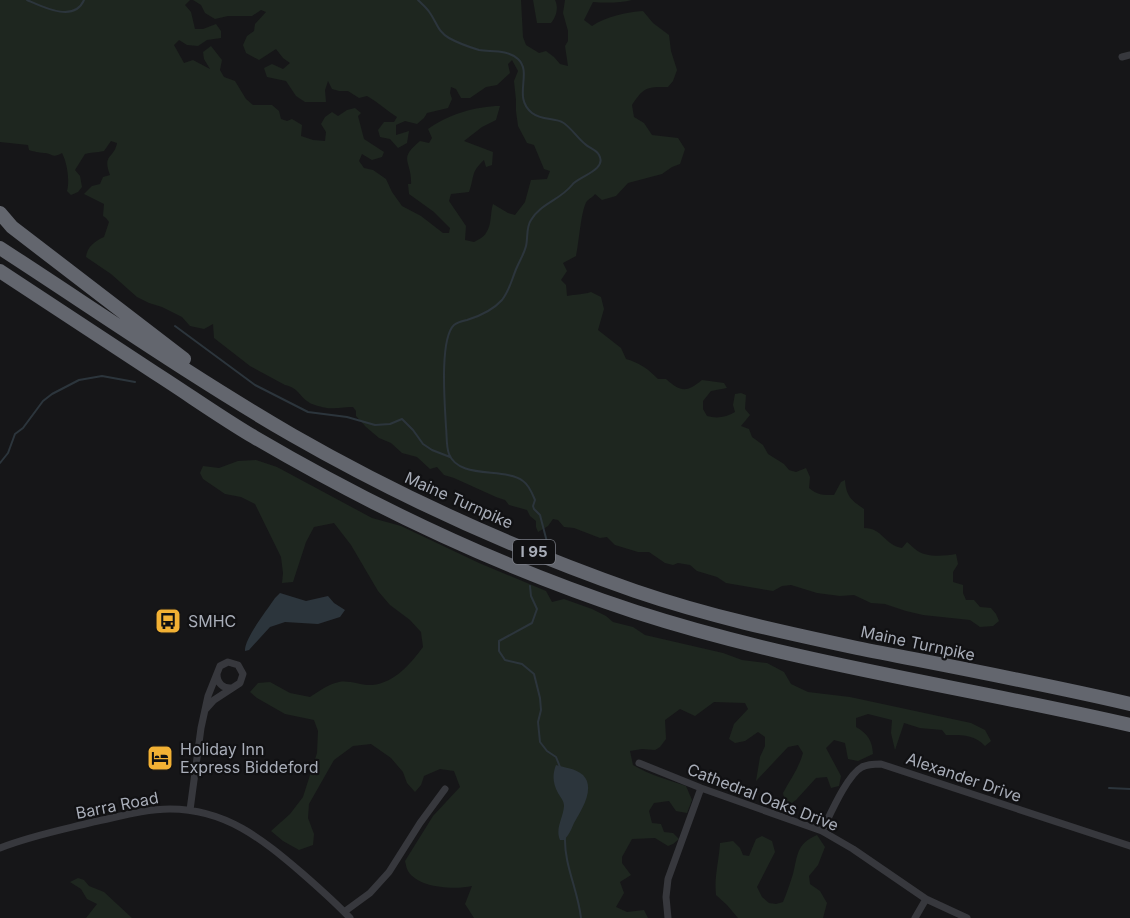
<svg xmlns="http://www.w3.org/2000/svg" width="1130" height="918" viewBox="0 0 1130 918" font-family="Inter,sans-serif">
<rect width="100%" height="100%" fill="#161618"/>
<path fill="#1e261f" d="M0,0H190L185,5L191,12L195,29H203L216,24L221,31V38L207,40L198,46L187,45L179,40L174,45L184,63L193,60L210,69L204,59L203,52L211,46L222,60L220,70L224,77L235,81L246,99L253,105H272L279,111L281,119L287,121L292,119L302,125L301,136L313,140L325,141L326,132L321,124L325,117L332,112L338,116L347,110L355,108L361,113L358,116L364,139L384,152L382,157L372,160L362,154L359,161L364,168L373,170L386,179L392,192L402,206L421,216L443,233H449L450,228L434,212L409,194L408,184H411C412,160 397,160 420,141L429,143L432,138L428,129C447,115 476,106 500,106L496,120L482,127L464,141L493,152L492,165L486,167L484,160C470,173 475,176 469,192L451,194L449,201L466,226L465,240L474,242C478,240 484,237 486,233C492,225 490,213 493,204L508,213L515,215L525,202L531,180L547,179L550,171L544,169L534,145L527,143L518,126L516,111V100L514,81L518,71L512,60L508,64L510,73L497,85L486,87L470,98H461L456,89L451,87L450,93L452,99L448,108L427,113L424,118L417,124L405,121L396,125V135L409,131L407,143L398,148L390,139L380,137L378,130L384,122H394L397,117C387,111 378,102 367,96L359,98L348,91H339L332,89L328,81L325,90L326,102H305L296,96L286,81L267,77L264,68L272,64L283,69L290,63L283,58L276,49L259,60L246,53L243,45L247,36L254,31L255,24L266,12L261,10L252,16H228L215,19L205,13L201,5L193,0H521L523,37L526,45L539,53L546,51L554,57L560,64L568,66L565,46L568,41V31L563,13L565,0H632C621,3 605,3 593,2L584,20L592,26C605,17 627,12 643,11L653,23L669,35L671,51L677,70L673,81L668,87C646,87 644,87 632,105L634,117L644,123L652,135L678,138L685,149L680,164L672,167L662,174L628,183L616,196L602,200L595,194C593,197 590,198 587,201C581,209 579,243 576,256L563,263L567,271L561,280L566,285L567,296C575,294 582,295 591,292L601,297L604,309L598,330L621,348L626,359C640,363 648,369 658,379H666C681,392 686,393 702,380L724,383L727,388L711,391L703,401V409L707,416C717,419 727,417 735,412L733,405L735,394L741,393L746,395L745,409L750,415L741,426L749,429L752,437L763,445L768,454L784,464L789,470L796,472L806,468L810,477L809,488C817,495 823,495 834,495L841,482L845,480C846,496 851,500 864,509V528C883,528 884,545 902,548L907,542C910,544 912,547 915,549C925,558 944,556 956,554L958,564L953,572V582L963,585V593L966,600H974L980,607L991,608L996,614L999,621L993,626L980,627L970,620L923,615L906,611L885,604L871,603L854,595L840,596L817,593L791,585L782,586L773,591L726,583L717,577L697,571L690,565L678,563L673,565L665,563L649,552H638L615,545L607,537L600,538L574,528L564,527L558,520L553,519L548,526L538,532L536,527V521L530,516L527,510L509,505L505,500L496,497L454,478L444,475L437,467L430,469L417,457L402,453L391,443L379,438L366,427L356,416V411L353,407C336,407 333,411 315,405C312,404 309,403 307,401C298,394 298,388 285,385L250,366L214,338L213,324L204,329L190,326L182,317L162,307L149,303L137,297L111,274L86,257C87,247 95,241 104,237L109,222L106,218L103,216L104,204L84,194L92,186L100,184L103,177L110,175C102,154 114,159 117,143L111,141L104,151C96,153 91,152 85,154L75,170L80,176L82,187L78,192L71,195L67,191C70,181 67,162 62,153C52,159 52,153 44,153C38,152 35,152 29,150L28,145L0,142Z
M533,0H555C559,8 556,17 551,23H537Z
M256,460L277,467L372,518L401,526L479,563L546,591L552,602L564,599L592,609L606,616L613,622L633,627L645,635L723,653L742,660L767,663L784,672L791,684L808,692L850,697L971,723L985,730L991,741L985,746C974,734 961,735 946,735L942,730L920,728L904,723L895,750L891,733L892,720L868,714L856,718V727C868,734 872,740 873,754L858,761L848,759L845,743L834,740L826,748L841,776L839,786L831,788L827,777L816,778L796,800L786,807L783,793C790,780 799,768 803,753L798,745L788,747L756,781L760,757L765,746V737L758,732L745,741L735,743L729,739L734,724L748,709L745,703L714,702L695,716L680,709L665,720L666,739L660,747L655,750L642,749L630,751L633,765C650,775 668,780 686,786L692,800L687,813L676,811L669,801L654,803L649,811L652,823L661,824L664,832L673,833L679,839L673,844L668,846L655,838L632,839L622,857V863L631,875L620,882L624,893L616,907L627,912L644,910L648,918H474L465,904L472,886C454,890 418,888 408,871C406,868 406,864 405,861L433,816L460,787L454,771L440,769L424,776L421,785L415,792L407,783L403,772L391,758L371,744L353,746L334,760L309,804L308,818L314,834L313,845L299,850L283,841L271,831L290,814L303,797L317,753L318,731L314,720L285,714L257,698L250,692L258,683L270,682L290,693L310,697C319,691 329,684 339,682C350,680 362,686 372,685C395,683 411,663 423,647L421,632L410,620L390,605L378,591L351,545L334,523L314,527L306,542L293,582L282,583L283,573L281,557L255,504L241,497L225,494L203,479L200,473L203,466L219,468L238,461Z
M817,835L825,847L818,865L809,876L810,884L820,891L827,903L823,918H738L727,905L716,895C714,877 719,861 720,843L733,841L740,848L743,855L749,856L756,839L762,836L772,841L775,852L757,887L762,897L769,903L776,904L783,902C787,893 790,883 793,874C798,855 796,844 817,835Z
M78,878L84,880L89,886L104,892L132,918H86L97,904L87,899L81,889L70,882Z"/>
<path fill="#2c353c" d="M280,593L306,601L328,596L334,603L345,610L340,617L318,624L285,622L270,627L249,650L245,651C244,639 267,610 275,598Z
M556,765C565,768 575,768 583,775C596,788 581,811 574,823C571,830 569,835 564,840H560C555,828 563,819 564,806C564,801 561,798 558,793C553,784 552,775 556,765Z"/>
<g fill="none" stroke-linecap="round" stroke-linejoin="round">
<path stroke="#2c353c" stroke-width="2" d="M27,0C43,7 74,23 84,0
M418,0C422,4 427,8 430,13C437,23 438,32 449,38C458,43 469,47 479,50C491,52 507,49 518,59C533,73 512,97 532,113C541,120 553,118 562,122C571,127 577,138 585,144C589,148 597,150 599,155C608,170 577,177 572,185C560,200 540,204 531,220C526,227 528,238 526,246C524,254 520,260 517,267C512,278 510,290 502,300C493,310 480,316 467,320C463,321 458,322 454,325C439,339 445,407 446,427C447,436 446,446 449,454C459,480 505,467 523,481C529,485 532,493 535,500L533,506L534,509L540,515L547,542
M175,326L255,385L308,412L347,417L375,425L390,424L402,419L413,430L423,444L432,450L450,457
M0,463L8,453L15,434L23,428L43,401L52,394L79,380L102,376L135,382
M530,586L531,596L537,609L532,623L499,641V651L505,660L522,664L534,674L540,698L541,710L538,722L540,742L547,751L556,757L560,767
M1109,788L1130,789
M565,837C564,865 578,890 581,918"/>
<path stroke="#37383d" stroke-width="7" d="M1122,57L1130,55
M217,674C217,683 223,689 232,688
M639,763L701,788L822,831L853,849L926,899L967,918
M190,810L201,728L208,696L220,666L228,662L238,665L243,674L240,683L214,700L206,709
M822,831C830,815 847,775 862,767C868,764 875,764 881,764L1130,846
M0,848C30,836 61,830 93,822C118,817 144,809 170,809C226,809 262,839 303,874C319,888 335,902 350,918
M344,912L370,893L389,872L420,823L445,789
M668,918L666,897L668,879L701,788
M915,918L926,899"/>
<path stroke="#63666e" stroke-width="14" d="M0,213L12,227L184,359
M0,248C97,311 192,377 292,435C400,497 518,550 635,591C708,616 782,632 857,648C948,666 1040,683 1130,704
M0,271C52,305 104,339 155,373C188,394 220,417 254,437C375,508 502,568 636,612C797,664 966,687 1130,725"/>
</g>
<defs>
<g id="bus-square" transform="scale(1.35)"><rect x="-9" y="-9" width="18" height="18" rx="4" fill="#f2b134" stroke="#111113"/><path d="M-5-6H5V4H4V6H2V4H-2V6H-4V4H-5ZM-3.5-4V0h7V-4ZM-3.5 1.2v1.5H-2V1.2ZM2 1.2v1.5H3.5V1.2Z" fill="#111"/></g>
<g id="hotel-square" transform="scale(1.35)"><rect x="-9" y="-9" width="18" height="18" rx="4" fill="#f2b134" stroke="#111113"/><path d="M-6-4.5h1.5V1H6V5H4.5V3h-9V5H-6ZM-4 0a1.8 1.8 0 1 1 3.6 0ZM.5 0V-2.5h3Q6-2.5 6 0Z" fill="#111"/></g>
</defs>
<g fill-rule="evenodd">
<use href="#bus-square" x="168" y="621"/>
<use href="#hotel-square" x="160" y="758"/>
</g>
<g text-anchor="middle" stroke-width="4.5" stroke-linejoin="round" paint-order="stroke">
<rect fill="#111113" stroke="#7b7e86" stroke-width="1.5" x="513" y="540" width="42" height="24" rx="4.5"/>
<g font-size="15" font-weight="bold" fill="#a8adb8">
<text x="534" y="557">I 95</text>
</g>
<g font-size="16" fill="#a8adb8" stroke="#111113">
<text transform="translate(459 500) rotate(24)" y="6">Maine Turnpike</text>
<text transform="translate(918 643) rotate(12)" y="6">Maine Turnpike</text>
<text transform="translate(964 777) rotate(19)" y="6">Alexander Drive</text>
<text transform="translate(763 797) rotate(21)" y="6">Cathedral Oaks Drive</text>
<text transform="translate(117 805) rotate(-11)" y="6">Barra Road</text>
</g>
<g font-size="16" fill="#a8adb8" stroke="#111113" text-anchor="start">
<text x="188" y="627">SMHC</text>
<text x="180" y="755">Holiday Inn<tspan x="180" dy="18">Express Biddeford</tspan></text>
</g>
</g>
</svg>
